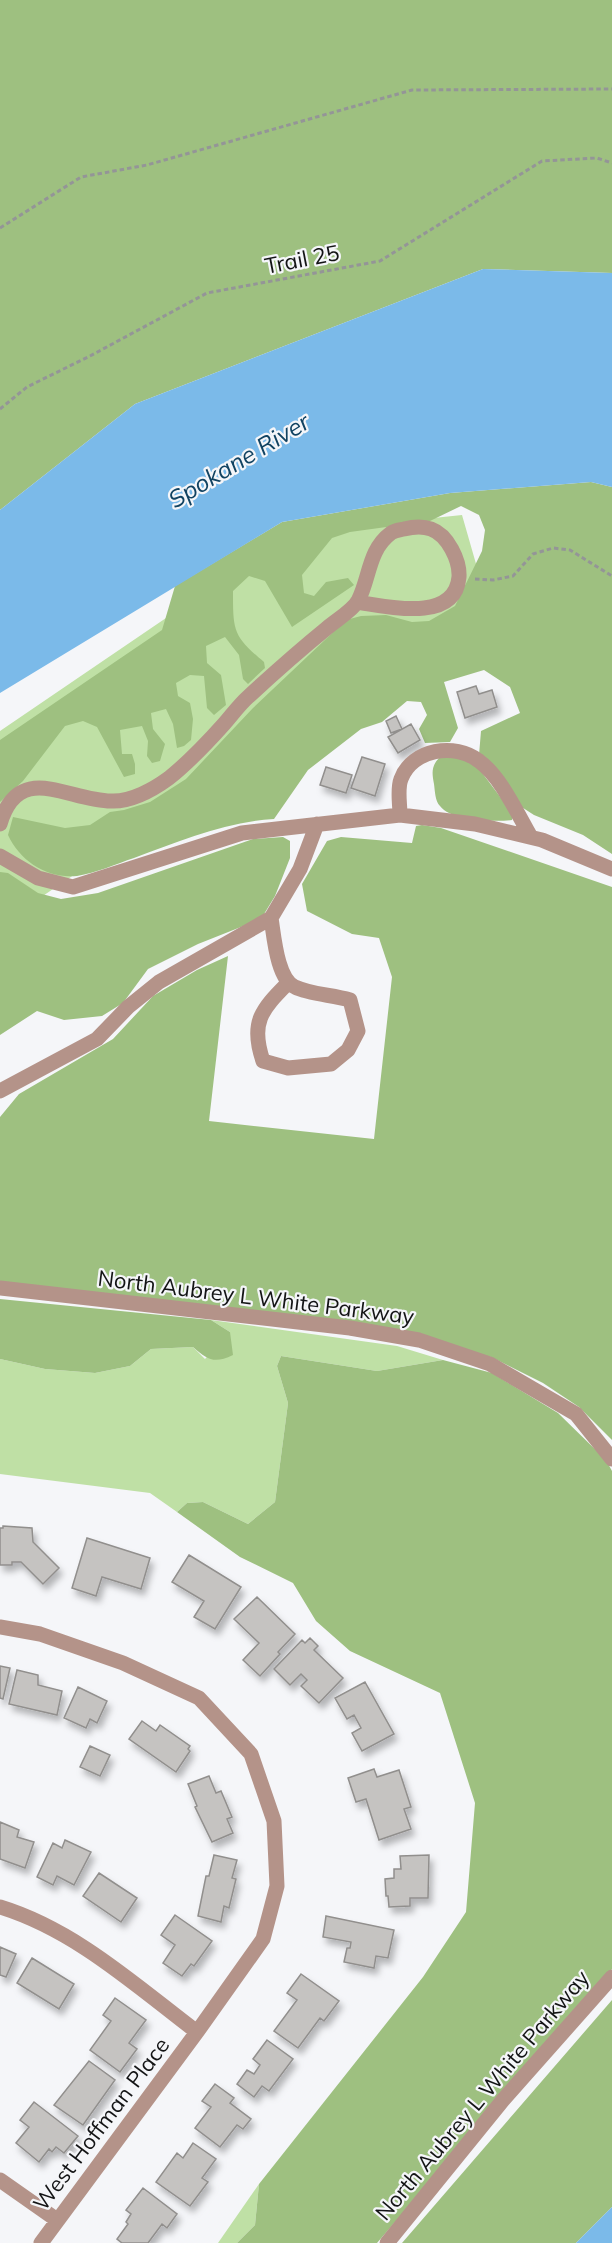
<svg xmlns="http://www.w3.org/2000/svg" width="612" height="2243" viewBox="0 0 612 2243" font-family="Mulish,sans-serif">
<defs>
<filter id="shadow"><feDropShadow dx="3.5" dy="6" stdDeviation="3" flood-color="#0004"/></filter>
</defs>
<rect width="100%" height="100%" fill="#f5f6f9"/>
<path fill="#bfe0a5" d="M462,515L495,630L351,687L0,925V731L291,533Z
M211,1320L397,1346L443,1360L377,1371L281,1356L277,1366L288,1403L275,1502L248,1524L203,1502L187,1503L177,1512L150,1493L0,1474V1359L45,1369L95,1373L130,1366L151,1349L193,1347L205,1359L230,1332Z
M259,2184L255,2225L237,2243H218Z"/>
<path fill="#9ec080" d="M0,0H612V273L483,269L135,404L0,510Z
M591,482L612,487V854L583,835L534,815L520,806L479,755L481,731L520,713L510,687L484,670L444,682L458,728L450,742L425,743L419,729L427,715L421,702L407,701L382,722L361,729L308,770L274,819C225,822 180,841 134,858C116,864 96,873 77,876C47,879 20,861 8,835L13,817L65,828L90,825L110,812L124,810L150,802L186,779L253,708L346,620L361,616L386,615L412,622L429,621L455,606L482,551L485,530L479,515L461,506L430,521L350,532L332,538L302,575L304,593L314,596L326,582L348,578L354,585L292,627L265,581L249,576L233,591C233,631 233,636 264,662L265,668L248,684L243,679L239,655L225,637L206,646L207,663L221,675L226,705L214,715L207,708L204,676L190,675L176,683L178,696L190,703L193,719L191,740L184,746L177,748L173,724L166,709L151,713L153,729L165,744L160,761L152,763L147,756L148,741L142,726L120,730L122,754H132L135,764V774L124,777L97,727L83,721L65,726L23,781L0,802V740L162,630L175,586L282,522L450,493Z
M457,757L477,766L513,814L512,820C495,822 451,821 440,806C435,801 435,791 434,784C432,774 431,766 439,758Z
M422,825L441,828L612,887V1440L579,1407L543,1383L491,1357L0,1281V1117L19,1094L113,1039L153,996L197,970L228,956L209,1121L374,1139L392,977L379,938L352,934L307,911L302,884L327,841L341,837L412,843L416,826Z
M283,837L290,841V858L275,896L261,919L198,944L148,969L123,1003L102,1016L64,1020L37,1011L0,1035V872L8,873L38,893L61,899L98,893L253,839Z
M0,1299L211,1320L230,1332L233,1355C214,1364 208,1360 193,1347L151,1349L130,1366L95,1373L45,1369L0,1359Z
M281,1356L377,1371L443,1360L492,1373L558,1413L606,1460L612,1471V1969L377,2243H237L255,2225L259,2184L423,1977L466,1912L475,1803L440,1693L350,1651L316,1621L293,1583L240,1557L177,1512L187,1503L203,1502L248,1524L275,1502L288,1403L277,1366Z
M612,2000V2207L576,2243H402Z"/>
<path fill="#7bbae9" d="M483,269L612,273V487L591,482L450,493L282,522L0,693V510L135,404Z
M612,2207V2243H576Z"/>
<path fill="#c5c3c1" stroke="#918f8d" stroke-width="1.5" filter="url(#shadow)" d="M476,686L479,694L492,690L497,707L465,718L457,692Z
M396,716L402,729L391,733L386,721Z
M411,724L420,740L398,753L388,737Z
M362,757L385,764L375,796L351,788Z
M326,767L352,775L346,793L320,785Z
M3,1526L32,1528L33,1542L59,1568L43,1584L21,1562H12V1565H0V1528H3Z
M87,1538L150,1558L141,1589L102,1577L96,1596L72,1588Z
M189,1555L241,1587L215,1629L194,1617L204,1601L172,1582Z
M257,1597L295,1634L278,1652L280,1654L260,1676L243,1660L259,1643L234,1619Z
M310,1638L318,1646L314,1650L343,1678L319,1703L301,1686L307,1680L301,1674L290,1685L274,1669L302,1640L305,1643Z
M0,1666L10,1668L3,1699L0,1698Z
M17,1670L38,1675V1685L62,1691L57,1715L9,1704Z
M365,1682L394,1734L362,1751L352,1733L361,1728L354,1715L347,1719L335,1698Z
M78,1687L107,1701L97,1723L90,1719L86,1728L64,1718Z
M142,1721L156,1731L160,1725L190,1746L188,1749L190,1751L176,1772L129,1739Z
M90,1746L110,1755L100,1776L80,1767Z
M374,1769L377,1777L399,1770L411,1807L404,1809L411,1829L379,1840L366,1799L356,1802L348,1778Z
M209,1776L216,1793L221,1791L232,1817L227,1819L233,1833L212,1842L195,1807L197,1806L188,1784Z
M0,1822L19,1830L17,1837L34,1842L25,1868L0,1859Z
M65,1840L91,1852L74,1885L57,1876L53,1885L37,1877L53,1843L62,1848Z
M214,1855L237,1860L232,1878L236,1879L229,1908L224,1906L221,1922L198,1916L206,1876H209Z
M429,1855L428,1898H410V1906L389,1907L388,1896H386L385,1879L394,1878V1869H401L400,1856Z
M99,1873L137,1898L121,1922L83,1896Z
M175,1915L212,1941L194,1966L191,1964L182,1976L163,1963L175,1945L161,1935Z
M326,1916L394,1930L388,1958L376,1956L374,1968L344,1962L347,1948H350L351,1942L323,1937Z
M0,1947L16,1954L6,1977L0,1975Z
M32,1958L74,1984L59,2009L17,1983Z
M301,1974L339,2001L324,2021L320,2018L298,2048L274,2031L297,2000L287,1993Z
M115,1998L146,2020L129,2043L137,2049L120,2072L90,2050L111,2021L103,2015Z
M267,2040L293,2059L269,2091L262,2086L254,2097L237,2084L247,2070L254,2074L260,2065L253,2059Z
M89,2061L115,2080L83,2125L54,2105Z
M215,2084L234,2098L230,2103L251,2119L243,2129L237,2125L220,2147L195,2128L211,2107L202,2101Z
M34,2102L78,2136L64,2153L56,2147L52,2152L49,2149L39,2162L16,2143L29,2127L20,2120Z
M193,2143L216,2159L202,2178L208,2182L190,2206L156,2182L177,2153L183,2158Z
M143,2188L177,2214L167,2228L162,2224L148,2243H122L117,2239L128,2224L126,2222L131,2214L126,2210Z"/>
<g fill="none" stroke-linecap="round" stroke-linejoin="round">
<path stroke="#949597" stroke-width="3" stroke-dasharray="4.5 3" stroke-linecap="butt" d="M0,228L81,177L147,165L412,90L612,89
M0,409L27,387L90,356L207,293L380,261L542,161L597,158L612,163
M475,579L493,580L513,576L533,554L553,548L570,550L612,576"/>
<path stroke="#b49389" stroke-width="15" d="M400,815C400,804 397,789 401,779C412,749 455,742 479,761C501,777 517,813 531,837
M0,824C19,760 68,801 111,801C131,802 154,789 169,778C189,762 207,743 224,724C232,715 239,705 248,697C274,673 300,650 327,628C336,620 352,611 358,601C370,578 368,550 391,533C395,530 399,530 404,529C412,527 423,526 431,529C448,535 460,561 459,577C455,624 385,606 357,602
M0,856L38,878L73,887L242,833L400,815L475,824L542,840L612,869
M271,918C274,936 277,979 295,987C309,994 333,995 350,1000L358,1031L348,1050L331,1064L288,1068L263,1061C250,1023 261,1010 288,983
M0,1091L97,1039L128,1007L159,982L271,918L300,869L317,824
M0,1288L350,1328L419,1340L490,1364L576,1414L612,1459
M0,1627L40,1634L123,1663L199,1698L251,1754L274,1821L277,1886L263,1939L197,2032L41,2243
M0,1907C75,1930 135,1985 197,2032
M0,2180L57,2220
M387,2243L503,2100L612,1977"/>
</g>
<g text-anchor="middle" stroke-width="4.5" stroke-linejoin="round" paint-order="stroke">
<g font-size="22" fill="#131415" stroke="#f5f6f9">
<text transform="translate(302 259) rotate(-11)" y="8">Trail 25</text>
<text transform="translate(256 1297) rotate(7)" y="8">North Aubrey L White Parkway</text>
<text transform="translate(482 2095) rotate(-50)" y="8">North Aubrey L White Parkway</text>
<text transform="translate(101 2124) rotate(-53)" y="8">West Hoffman Place</text>
</g>
<g font-size="24" font-style="italic" fill="#114362" stroke="#f5f6f9">
<text transform="translate(239 461) rotate(-31)" y="8">Spokane River</text>
</g>
</g>
</svg>
